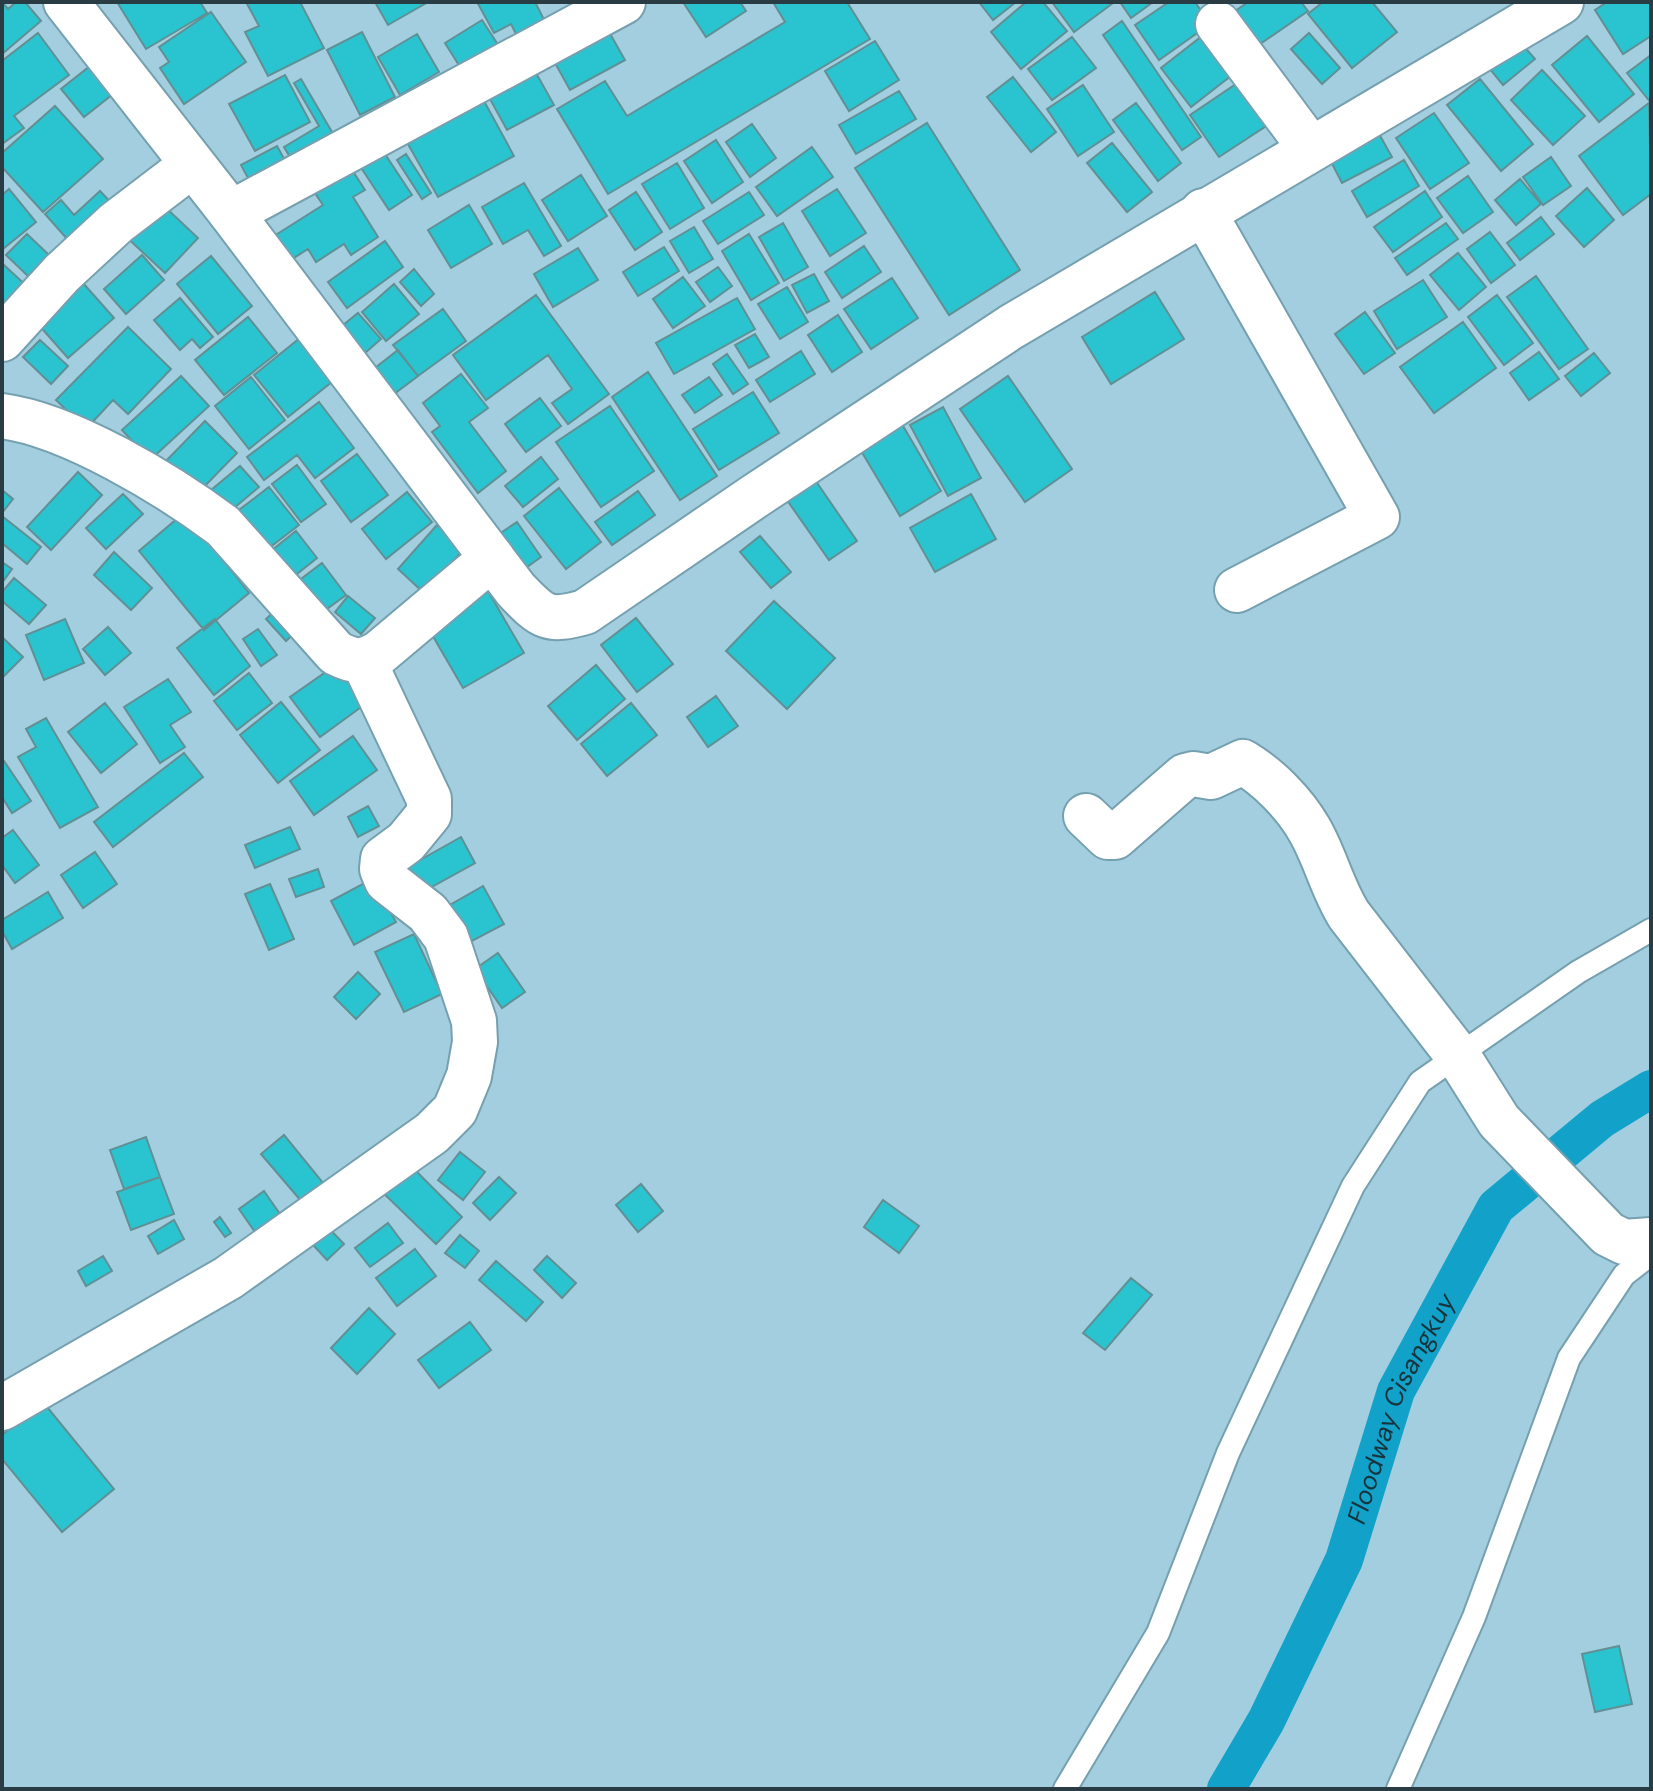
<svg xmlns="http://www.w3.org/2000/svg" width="1653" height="1791" viewBox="0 0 1653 1791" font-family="'DM Sans',sans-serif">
<rect width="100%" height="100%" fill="#a2cedf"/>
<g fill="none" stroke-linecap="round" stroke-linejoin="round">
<path stroke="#12a1c8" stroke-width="38" id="s1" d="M1226,1789L1266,1721L1344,1560L1396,1391L1496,1207L1602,1119L1651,1089"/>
</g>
<path fill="#2ac4d1" stroke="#609094" stroke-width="2" d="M2,2L8,9L16,2H25L41,21L2,54Z
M117,2H200L207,13L146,49Z
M246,2H300L324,48L268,76L245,32L259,26Z
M375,2H428L388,25Z
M477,2H535L551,33L523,48L511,24L494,33Z
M683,2H740L746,11L706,37Z
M773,2H847L870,39L608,194L557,109L605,81L627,116L785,22Z
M979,2H1016L993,20Z
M1026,2H1043L1067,31L1021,69L991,32Z
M1052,2H1113V3L1074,32Z
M1120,2H1153L1131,18Z
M1169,2H1195L1210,24L1159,60L1135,25Z
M1248,2H1301L1308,11L1247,53L1224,19Z
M1323,2H1372L1397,32L1352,68L1308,14Z
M1607,2H1651V36L1623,54L1595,10Z
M211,12L246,62L184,104L160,68L169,62L159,47Z
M482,20L506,57L469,81L445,43Z
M1122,21L1201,137L1182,150L1103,35Z
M604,23L625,60L570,90L550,54Z
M1211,29L1241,68L1191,107L1161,68Z
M362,32L395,97L360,115L327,50Z
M38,33L69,75L14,116L24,128L2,144V61Z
M1309,33L1340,68L1322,84L1291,49Z
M417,34L439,72L400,95L378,57Z
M1587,36L1634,94L1599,122L1552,65Z
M1072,37L1096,68L1052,100L1028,69Z
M875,41L899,80L849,111L825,71Z
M1520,42L1535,59L1503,85L1489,68Z
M1651,55V103L1627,73Z
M531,64L554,105L507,130L485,90Z
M90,66L113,94L84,117L61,89Z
M1542,70L1585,116L1553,145L1511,100Z
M285,75L310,122L255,151L229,104Z
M1013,77L1056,132L1031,152L987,97Z
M1245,78L1274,121L1219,157L1190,115Z
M301,79L339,144L297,169L284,147L319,126L294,83Z
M1480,79L1533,144L1501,171L1447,105Z
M1083,85L1114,132L1078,156L1047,109Z
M478,90L514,156L438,197L401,132Z
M899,91L916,119L856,154L839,125Z
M1136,103L1181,163L1158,181L1113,120Z
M1649,103L1651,194L1623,215L1579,156Z
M55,106L103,159L43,212L2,167V153Z
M1434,113L1469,163L1430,189L1396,138Z
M927,123L1020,270L949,315L855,168Z
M752,124L776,158L750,177L726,142Z
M1378,132L1392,157L1342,183L1329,158Z
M716,140L743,182L712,203L684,161Z
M1112,143L1152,192L1127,212L1087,163Z
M277,146L292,173L256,193L241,165Z
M812,147L833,177L777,216L756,187Z
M381,148L412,195L389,210L358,163Z
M406,154L431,193L422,199L397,160Z
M1551,157L1571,186L1543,205L1523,177Z
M345,159L365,190L353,197L378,237L351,255L344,244L316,262L308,249L289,261L274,236L323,205L308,183Z
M1404,160L1419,186L1367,217L1352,191Z
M677,163L704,208L670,229L642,184Z
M581,175L607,216L568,241L542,200Z
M1468,176L1493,212L1463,233L1437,198Z
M1520,179L1541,204L1516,225L1495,200Z
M524,183L561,246L544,256L528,230L503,244L482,207Z
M1587,188L1614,220L1584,247L1556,216Z
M9,189L36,222L3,249L2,195Z
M837,189L866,233L830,256L802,211Z
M100,191L119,211L76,249L45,214L61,200L74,215Z
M1425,191L1442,217L1393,252L1374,227Z
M636,192L662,232L635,250L609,210Z
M749,192L764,215L718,244L703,221Z
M469,205L492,244L451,268L428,230Z
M165,207L198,238L165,273L122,233L132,222L142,231Z
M1541,217L1554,234L1520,260L1507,243Z
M783,223L808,267L784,281L759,237Z
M1446,223L1458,239L1407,275L1395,258Z
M694,227L713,259L689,273L670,241Z
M1490,232L1515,265L1491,283L1467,249Z
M27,234L49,255L28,276L6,255Z
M749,234L779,283L751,300L722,251Z
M385,241L403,267L347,308L328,282Z
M864,246L881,272L842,298L825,272Z
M664,247L679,271L638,296L623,272Z
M578,248L598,280L553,307L534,274Z
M1458,253L1486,287L1459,310L1430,275Z
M142,255L164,280L126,314L104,289Z
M211,256L252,306L218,334L177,284Z
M4,265L32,291L2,324V267Z
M718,267L732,286L710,302L696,282Z
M414,269L434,294L421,306L400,282Z
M75,274L114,318L68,358L29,314Z
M814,274L829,301L807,313L792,285Z
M1536,276L1588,349L1559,369L1507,297Z
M683,277L705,306L673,328L653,299Z
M892,278L918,318L871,349L844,309Z
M1423,280L1447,317L1397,349L1374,311Z
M394,284L419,314L386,341L362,312Z
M787,287L808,322L780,339L758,304Z
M1155,292L1184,339L1111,384L1082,337Z
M536,295L609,394L568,424L552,403L572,389L548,355L486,400L453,355Z
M1497,295L1533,343L1504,365L1468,317Z
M180,298L213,337L200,348L192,339L180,350L154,320Z
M737,298L755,329L674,374L656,343Z
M443,309L466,341L418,376L393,345Z
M1365,312L1395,353L1364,374L1335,334Z
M358,313L381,339L365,353L342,326Z
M838,315L862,352L832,372L808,335Z
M248,317L277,353L224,395L195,360Z
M1463,322L1496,368L1434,413L1400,367Z
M128,327L171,369L128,414L113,400L86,429L56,400Z
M755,334L769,357L749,368L735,345Z
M300,338L333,381L288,417L254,375Z
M40,340L68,366L51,384L23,357Z
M398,350L418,376L394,394L375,368Z
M801,351L815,374L770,402L756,380Z
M1539,352L1559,379L1529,400L1510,373Z
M1594,353L1610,373L1581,396L1565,376Z
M727,354L748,384L733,394L713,364Z
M648,372L717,476L680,500L612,397Z
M461,374L488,408L469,422L506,471L478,493L432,432L440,426L423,403Z
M181,376L209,406L150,460L122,430Z
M1008,376L1072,469L1025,502L960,409Z
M251,377L285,420L249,449L215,406Z
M709,377L722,395L695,413L682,395Z
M753,392L779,433L719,470L693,429Z
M540,398L561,426L526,452L505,424Z
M319,402L354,448L315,478L297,455L264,480L247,457Z
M610,406L654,471L601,507L556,442Z
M943,407L981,478L948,496L910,425Z
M899,419L941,491L900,516L857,444Z
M205,421L237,453L196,495L164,463Z
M357,454L388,495L351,522L321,481Z
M541,457L558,479L523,507L505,486Z
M297,465L326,504L301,522L272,484Z
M240,466L259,487L228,513L210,491Z
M78,472L102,495L51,550L27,527Z
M811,474L857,541L829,560L782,493Z
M269,487L299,525L261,554L231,516Z
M559,488L601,542L566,569L524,516Z
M2,490L13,499L2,513Z
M638,491L655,515L612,545L595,522Z
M407,492L432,522L386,559L362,529Z
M123,494L143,514L106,549L86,528Z
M971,494L996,539L935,572L910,528Z
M185,512L249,593L204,630L139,551Z
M2,516L41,547L27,564L2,543Z
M517,522L541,557L520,572L496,536Z
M437,525L464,549L424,593L398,569Z
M296,531L317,558L288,581L266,555Z
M760,536L791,572L771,588L740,552Z
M114,552L152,588L131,610L94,575Z
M2,562L12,569L2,583Z
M322,563L346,595L320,614L297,582Z
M14,578L46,605L29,624L2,601V592Z
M488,591L524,653L463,688L427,626Z
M348,596L375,618L361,634L335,612Z
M774,601L835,658L787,709L726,651Z
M281,605L301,627L286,641L266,619Z
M636,618L673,664L637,692L601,645Z
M65,619L84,663L44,680L26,635Z
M215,619L250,666L214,695L177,648Z
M108,627L131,653L105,675L83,649Z
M258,629L277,655L261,666L243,639Z
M2,637L23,657L4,676L2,674Z
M343,660L372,699L320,737L290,697Z
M596,665L625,699L577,740L548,706Z
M249,673L272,703L237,730L214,701Z
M168,679L191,712L170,725L185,747L160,763L124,707Z
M716,696L738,726L708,747L687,717Z
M281,702L320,750L278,783L240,735Z
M105,703L137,744L101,773L68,732Z
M631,703L657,735L607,776L581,744Z
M46,718L98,807L60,828L18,757L36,747L26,729Z
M353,736L377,770L314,815L290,781Z
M184,753L203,777L113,847L94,822Z
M4,761L31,801L12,813L2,797V762Z
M368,806L379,826L358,837L348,817Z
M290,827L300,849L255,868L245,845Z
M13,830L39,865L15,883L2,865V838Z
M461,837L475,863L419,894L404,869Z
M95,852L117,884L83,908L61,875Z
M318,869L324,887L296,897L289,879Z
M372,879L396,922L354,945L331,901Z
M270,884L294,939L269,950L245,894Z
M483,886L504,924L470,942L450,905Z
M48,892L63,918L12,949L2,931V920Z
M414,934L442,994L404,1012L375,952Z
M498,953L525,992L502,1008L475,969Z
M358,972L380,994L356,1019L334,997Z
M284,1135L324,1184L302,1202L261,1154Z
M146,1137L160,1177L124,1189L110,1150Z
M460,1152L485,1172L463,1200L438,1180Z
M403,1158L462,1217L436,1244L376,1186Z
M160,1177L174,1214L131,1230L117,1192Z
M499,1177L516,1193L490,1220L473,1203Z
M641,1184L663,1211L638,1232L616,1205Z
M264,1191L289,1227L264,1245L239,1209Z
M883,1200L919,1226L899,1253L864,1227Z
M220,1217L231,1233L225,1237L214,1222Z
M319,1218L344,1244L327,1260L303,1234Z
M174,1220L184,1239L158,1254L148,1236Z
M388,1223L403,1243L370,1267L355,1248Z
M460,1235L479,1251L465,1268L445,1253Z
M415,1249L436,1276L397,1306L376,1278Z
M103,1256L112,1271L86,1286L78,1271Z
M547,1256L576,1283L562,1298L534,1270Z
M496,1261L543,1302L526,1321L479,1280Z
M1131,1278L1152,1295L1105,1350L1083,1333Z
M369,1308L395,1334L357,1374L331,1348Z
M470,1322L491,1350L439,1388L418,1360Z
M43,1402L114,1489L62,1532L2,1459V1435Z
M1619,1646L1632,1704L1595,1712L1582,1654Z"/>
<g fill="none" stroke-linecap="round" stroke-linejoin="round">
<g stroke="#75a0b0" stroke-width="26">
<path id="lane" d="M1065,1789L1158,1633L1228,1453L1353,1186L1420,1082L1578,972L1651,930
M1398,1789L1474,1617L1569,1358L1624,1275L1651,1254"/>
</g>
<g stroke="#75a0b0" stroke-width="48">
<path id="street" d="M1218,24L1311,149
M1203,211L1377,517L1237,590
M231,213L623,2
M2,339L62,273L116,223L192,165
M2,416C70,425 168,485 223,526L336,653C354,662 362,663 379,653L492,558
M1086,816L1108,837H1115L1185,776L1193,774L1211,777L1243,762C1268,777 1294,803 1309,829C1325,856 1332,888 1349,915L1458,1056L1499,1121L1608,1234L1624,1242L1651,1240
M2,1408L228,1278L432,1133L455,1110L469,1076L475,1042L474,1021L446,937L428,913L387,881L382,869L383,859L406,842L429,814V799L364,662"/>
</g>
<g stroke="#75a0b0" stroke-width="48">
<path id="secondary" d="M66,2L231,213L516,590C542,617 547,623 585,612L755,496L1011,327L1561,2"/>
</g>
<use href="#lane" stroke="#fff" stroke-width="22"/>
<use href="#street" stroke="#fff" stroke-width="44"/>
<use href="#secondary" stroke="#fff" stroke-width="44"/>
</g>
<g text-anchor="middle" stroke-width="6" stroke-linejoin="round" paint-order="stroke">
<g font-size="26" font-style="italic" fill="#19333c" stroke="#aedbec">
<text dy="9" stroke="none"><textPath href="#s1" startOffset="420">Floodway Cisangkuy</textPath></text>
</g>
</g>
<rect width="1653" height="1791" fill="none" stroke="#2a3c43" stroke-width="8"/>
</svg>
